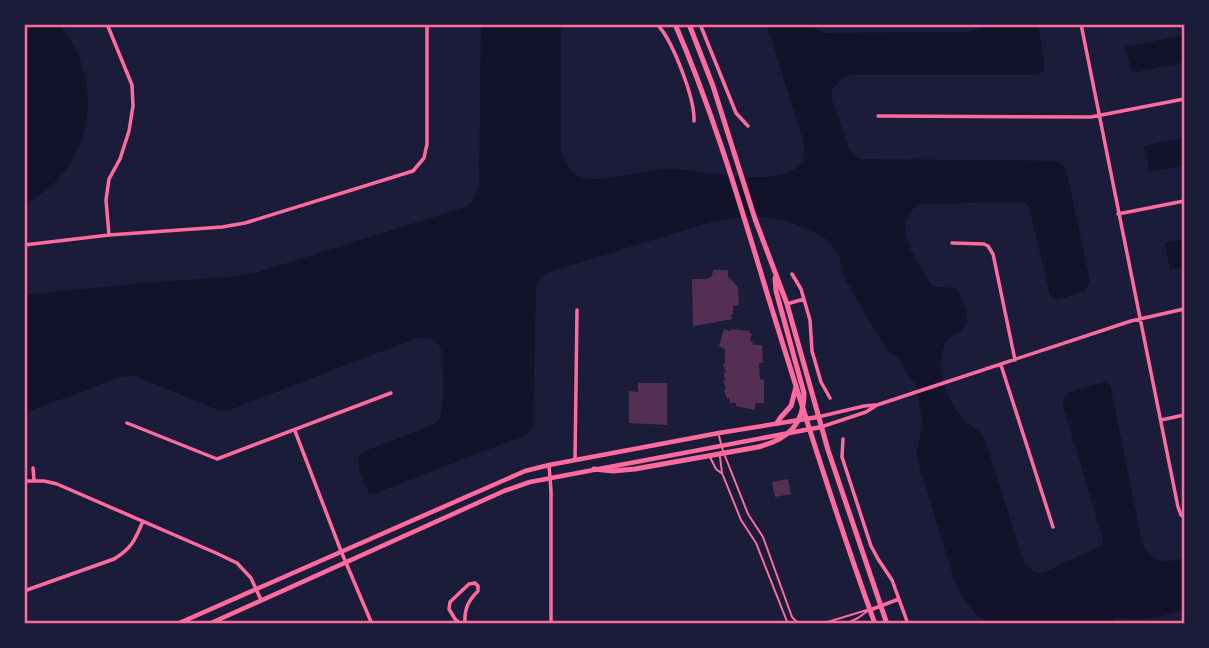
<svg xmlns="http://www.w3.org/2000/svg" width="1209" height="648" viewBox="0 0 1209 648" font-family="'Archivo Narrow',sans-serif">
<rect width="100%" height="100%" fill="#1b1b3a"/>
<path fill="#12122b" d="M24,25H59C108,80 93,172 25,203Z
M481,25H561V150C565,162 570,175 583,178C602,183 636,171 657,170C666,169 675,169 684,170C711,172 786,190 802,161C805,155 804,147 803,140L767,25H811L816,30L825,33L967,32L990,25H1038L1045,64L1044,71L1037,75H851L841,79L832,90V99L850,151L859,159L1058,161L1066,169L1090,281L1085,291L1057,300L1050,295L1029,207L1024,202L920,204L912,210L906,221L905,232L911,251L931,284L937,287L956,288C961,294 969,317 966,324C964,331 954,333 950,338C940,347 940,367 942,379C946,394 955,411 966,422C976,430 978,428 985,440L1024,563L1033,571L1043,573L1102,545V536L1063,406L1064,398L1069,392L1104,382L1110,385L1143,546C1155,564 1165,563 1184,558V610C1159,617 1142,622 1116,617L1110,624L989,623L976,615L956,586L916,455L923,424L916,386L897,357L889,353C875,329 860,306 847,282C842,273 842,261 837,252C823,225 765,214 738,217C729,218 720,220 711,222L549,272C542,276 539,278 536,287L533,426L528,434L376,493H370C363,482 357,468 359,455L362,452L430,426C436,423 439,420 441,414C444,404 445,356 440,347C435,337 425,337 416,338L227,411H220L135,376L120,377L107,382L25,413V295L133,284L239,276L255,273L466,207L473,201L479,184Z
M1184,35V62L1132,73L1125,47Z
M1184,137V165L1150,172L1144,146Z
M1184,239V267L1170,270L1165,243Z"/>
<path fill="#542f53" d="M713,270H728V276L738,287L739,305L733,306V314L730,315L733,319L693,326L692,279H707L712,276Z
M724,329L730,331L731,329L750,331L749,332L752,334L750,341L753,343V345H762L763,363H759L760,379L764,380V403H755V410L736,406V403H730L729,398L727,399L724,390L726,388L723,381L726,380L723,373L726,372L723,364L725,363V349L719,346Z
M638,383H667V425L629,423V391L638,392Z
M788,479L791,494L775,497L772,482Z"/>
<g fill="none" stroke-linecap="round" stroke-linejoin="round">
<path stroke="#ff6b9d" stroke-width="2" d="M719,436L723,451
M725,456L748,514L763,537L792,617L799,624
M710,457L716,469L721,473
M720,457L722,473L741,520L756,543L788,624
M821,624L867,610
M845,624L858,618L869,610"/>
<path stroke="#ff6b9d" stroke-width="3.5" d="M107,24L132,85L133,106L129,131L120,159L109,179L106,200L109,235
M657,24C673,41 695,99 694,121
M700,24L736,113L748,126
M1081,24L1178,507L1181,515L1184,517
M878,116L1091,117L1184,99
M1118,214L1184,201
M952,243L984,244L988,246L993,254L1015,360
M24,245L109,235L222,227L245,223L413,171L424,158L427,144V24
M792,274L801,289L810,320L812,351L821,382L830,398
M787,304L804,299
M1001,365L1053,527
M818,417L864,406L875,405
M1161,420L1184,415
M127,423L217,459L391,393
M821,427L866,412L877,405L1131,321L1184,309
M295,431L341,551L372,624
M843,439L842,457L871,546L878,559L892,580L908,624
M575,460L577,310
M549,465L551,491V624
M33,468L34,480
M24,481H44L57,484L216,553L237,563L251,578L261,600
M24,591L114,559C132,548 135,540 143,521
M870,610L899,599
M461,624L455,619L449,609L450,602L469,584L475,583L478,586V591C468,601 464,609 465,624"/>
<path stroke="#ff6b9d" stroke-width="4.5" d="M177,624L525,471L549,465L719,433L818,417
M209,624L504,491L530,482L821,427"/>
<path stroke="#ff6b9d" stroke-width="5" d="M675,24C715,116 742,211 771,306C804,412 837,519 875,624
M689,24L713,86L755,219L787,304L828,450L887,624
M777,423L781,417L791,406L796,387
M594,469L613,471L635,469L758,447C787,440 804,425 804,393L776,291L775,278"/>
</g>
<rect width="1209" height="648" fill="none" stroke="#1b1b3a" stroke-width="52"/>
<rect x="26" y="26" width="1157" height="596" fill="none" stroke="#ff6b9d" stroke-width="2.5"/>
</svg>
